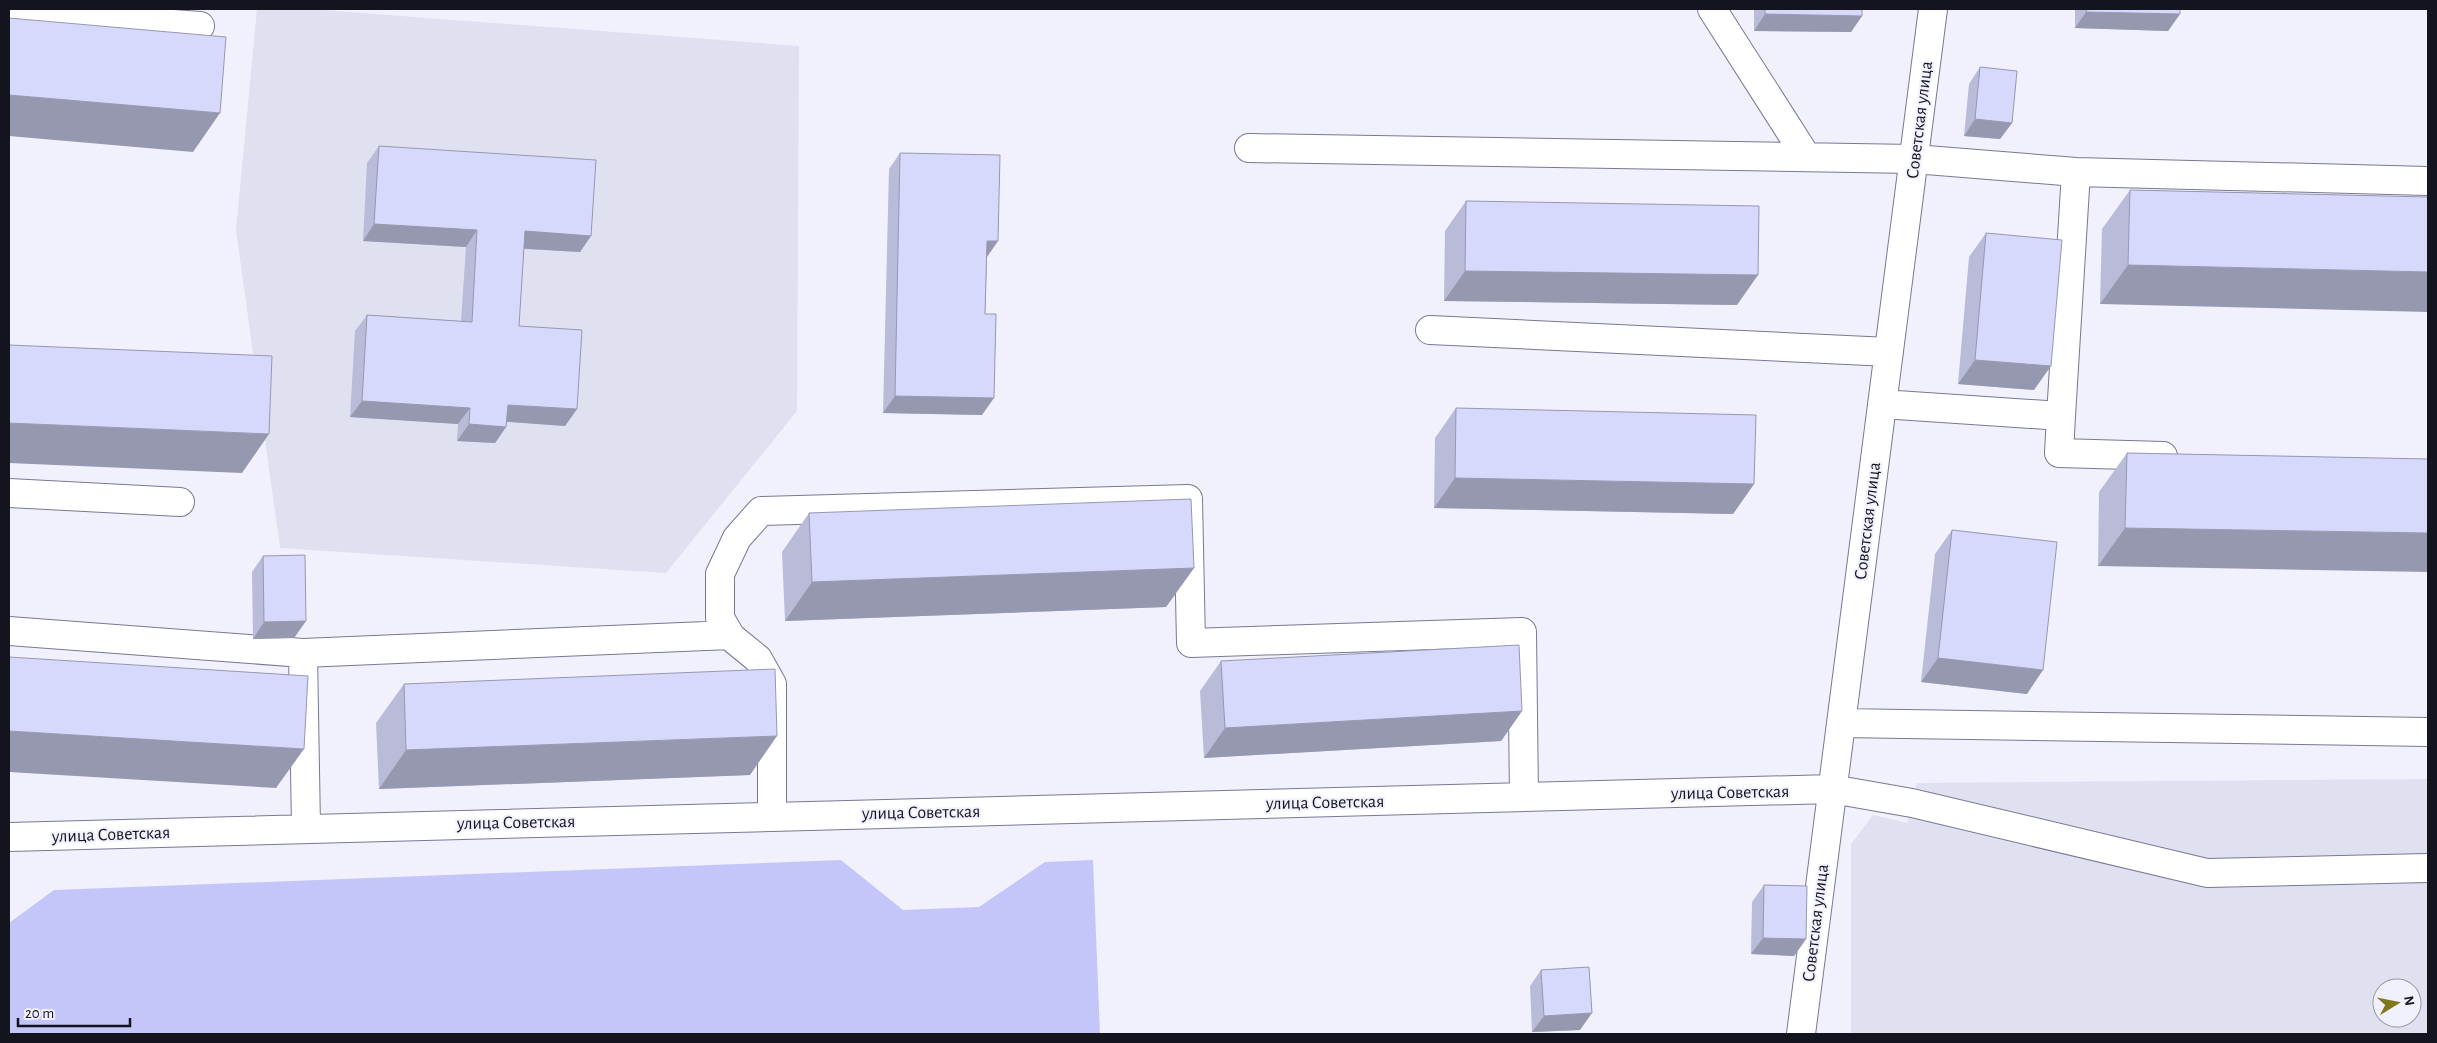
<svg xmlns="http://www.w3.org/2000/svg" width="2437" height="1043" viewBox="0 0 2437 1043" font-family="'Alegreya Sans',sans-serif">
<rect width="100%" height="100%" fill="#f0f1fd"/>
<path fill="#e0e1f0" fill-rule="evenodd" d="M257,9H310L799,46L797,411L666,573L280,548L236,230Z
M2428,779V1034H1851V844L1873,815L1907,823L1917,783ZM2382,988H2412V1018H2382Z"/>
<path fill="#c4c6f9" d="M841,860L903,910L979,907L1045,862L1093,860L1100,1034H9V923L54,890Z"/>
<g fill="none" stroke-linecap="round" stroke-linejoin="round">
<g stroke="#777894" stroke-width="30">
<path id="minor" d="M1712,9L1806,156
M9,12L200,26
M1249,148L1914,159L2076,172L2428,181
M1430,330L1889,352
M1882,404L2061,416L2076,172
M2061,416L2059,453L2163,456
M9,493L180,502
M9,631L303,653
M1841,723L2428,732
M772,815V684L758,659L731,637L720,618V574L737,538L761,511L1188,499L1191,643L1522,632L1524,797
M306,827L303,653L730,635
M9,837L1832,789L1912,803L2207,873L2428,868
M1801,1034L1933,9"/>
</g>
<use href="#minor" stroke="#fff" stroke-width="28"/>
</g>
<path fill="#b9bbd9" d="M1754,9H1862V16L1851,32L1754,31Z
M2075,9H2180V14L2168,31L2075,28Z
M1980,67L2012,123L2000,139L1964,136L1969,84Z
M379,146L591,236L580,252L524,249L519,326L577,409L565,426L507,422L506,427L495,443L457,441L458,424L350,417L355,331L367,315L461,321L466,247L363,241L367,163Z
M900,153L998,241L987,257L982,415L883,413L889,169Z
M2130,190L2428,197L2100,304L2102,229Z
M1466,201L1737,305L1444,301L1445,231Z
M1986,233L2034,390L1958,384L1969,257Z
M1456,408L1754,484L1733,514L1434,508L1435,438Z
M2127,453L2428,459L2098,566L2099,492Z
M809,513L1194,568L1166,607L785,621L782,552Z
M1952,530L2027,694L1921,682L1935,554Z
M263,556L306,621L294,638L253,639L252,572Z
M1221,661L1522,711L1501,741L1204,758L1200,691Z
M404,684L750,775L379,789L376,723Z
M1764,885L1806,939L1794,956L1751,954L1752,902Z
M1541,970L1580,1030L1532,1032L1530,986Z"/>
<path fill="#9698b0" d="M2086,12L2180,14L2168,31L2075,28Z
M1765,14L1862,16L1851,32L1754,31Z
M9,95L220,113L193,152L9,136Z
M1975,119L2012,123L2000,139L1964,136Z
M374,224L477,230L466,247L363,241Z
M525,231L591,236L580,252L514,248Z
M987,241H998L986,258Z
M2128,265L2428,272V312L2100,304Z
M1465,271L1758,275L1737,305L1444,301Z
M1975,360L2051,366L2034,390L1958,384Z
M895,396L994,398L982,415L883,413Z
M362,401L470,408L458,424L350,417Z
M508,405L577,409L565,426L496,421Z
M9,423L269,434L242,473L9,463Z
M469,424L506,427L495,443L457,441Z
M1455,478L1754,484L1733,514L1434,508Z
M2125,528L2428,533V572L2098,566Z
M1194,568L1166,607L785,621L812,582Z
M306,621L294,638L253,639L264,622Z
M1938,658L2043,670L2027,694L1921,682Z
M1522,711L1501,741L1204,758L1225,728Z
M9,731L304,749L276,788L9,772Z
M777,736L750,775L379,789L406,750Z
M1763,938L1806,939L1794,956L1751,954Z
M1592,1013L1580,1030L1532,1032L1544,1016Z"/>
<path fill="#d7d9fc" stroke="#9698b0" d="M1765,9H1862V16L1765,14Z
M2087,9H2180V14L2086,12Z
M9,18L226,37L220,113L9,95Z
M1980,67L2017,71L2012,123L1975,119Z
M379,146L596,160L591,236L525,231L519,326L582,330L577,409L508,405L506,427L469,424L470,408L362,401L367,315L472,322L477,230L374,224Z
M900,153L1000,155L998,241H987L985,314H996L994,398L895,396Z
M2130,190L2428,197V272L2128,265Z
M1466,201L1759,206L1758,275L1465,271Z
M1986,233L2062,240L2051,366L1975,360Z
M9,345L272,356L269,434L9,423Z
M1456,408L1756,415L1754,484L1455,478Z
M2127,453L2428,459V533L2125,528Z
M1191,499L1194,568L812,582L809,513Z
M1952,530L2057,542L2043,670L1938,658Z
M305,555L306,621L264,622L263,556Z
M1519,645L1522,711L1225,728L1221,661Z
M9,657L308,676L304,749L9,731Z
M775,669L777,736L406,750L404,684Z
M1764,885L1807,886L1806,939L1763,938Z
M1589,967L1592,1013L1544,1016L1541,970Z"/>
<g text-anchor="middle" stroke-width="4" stroke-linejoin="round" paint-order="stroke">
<g font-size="18" fill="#14141f" stroke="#f0f1fd">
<text transform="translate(1919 120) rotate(-83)" y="6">Советская улица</text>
<text transform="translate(1867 521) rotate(-83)" y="6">Советская улица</text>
<text transform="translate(1730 792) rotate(-1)" y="6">улица Советская</text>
<text transform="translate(1325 802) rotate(-1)" y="6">улица Советская</text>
<text transform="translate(921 812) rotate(-1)" y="6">улица Советская</text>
<text transform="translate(516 822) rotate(-1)" y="6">улица Советская</text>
<text transform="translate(111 834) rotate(-2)" y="6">улица Советская</text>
<text transform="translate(1815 923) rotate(-83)" y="6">Советская улица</text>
</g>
</g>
<rect width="2437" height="1043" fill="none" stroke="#14141f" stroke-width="20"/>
<g transform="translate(2397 1003) rotate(80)"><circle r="24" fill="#f0f1fd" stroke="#9899a4"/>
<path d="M0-4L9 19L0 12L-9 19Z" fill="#80761a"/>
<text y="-8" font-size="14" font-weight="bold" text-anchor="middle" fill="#14141f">N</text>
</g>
<path d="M18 1018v8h112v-8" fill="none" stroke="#14141f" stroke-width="2.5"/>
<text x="25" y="1018" font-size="15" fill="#14141f" stroke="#f0f1fd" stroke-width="4" paint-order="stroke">20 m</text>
</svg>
